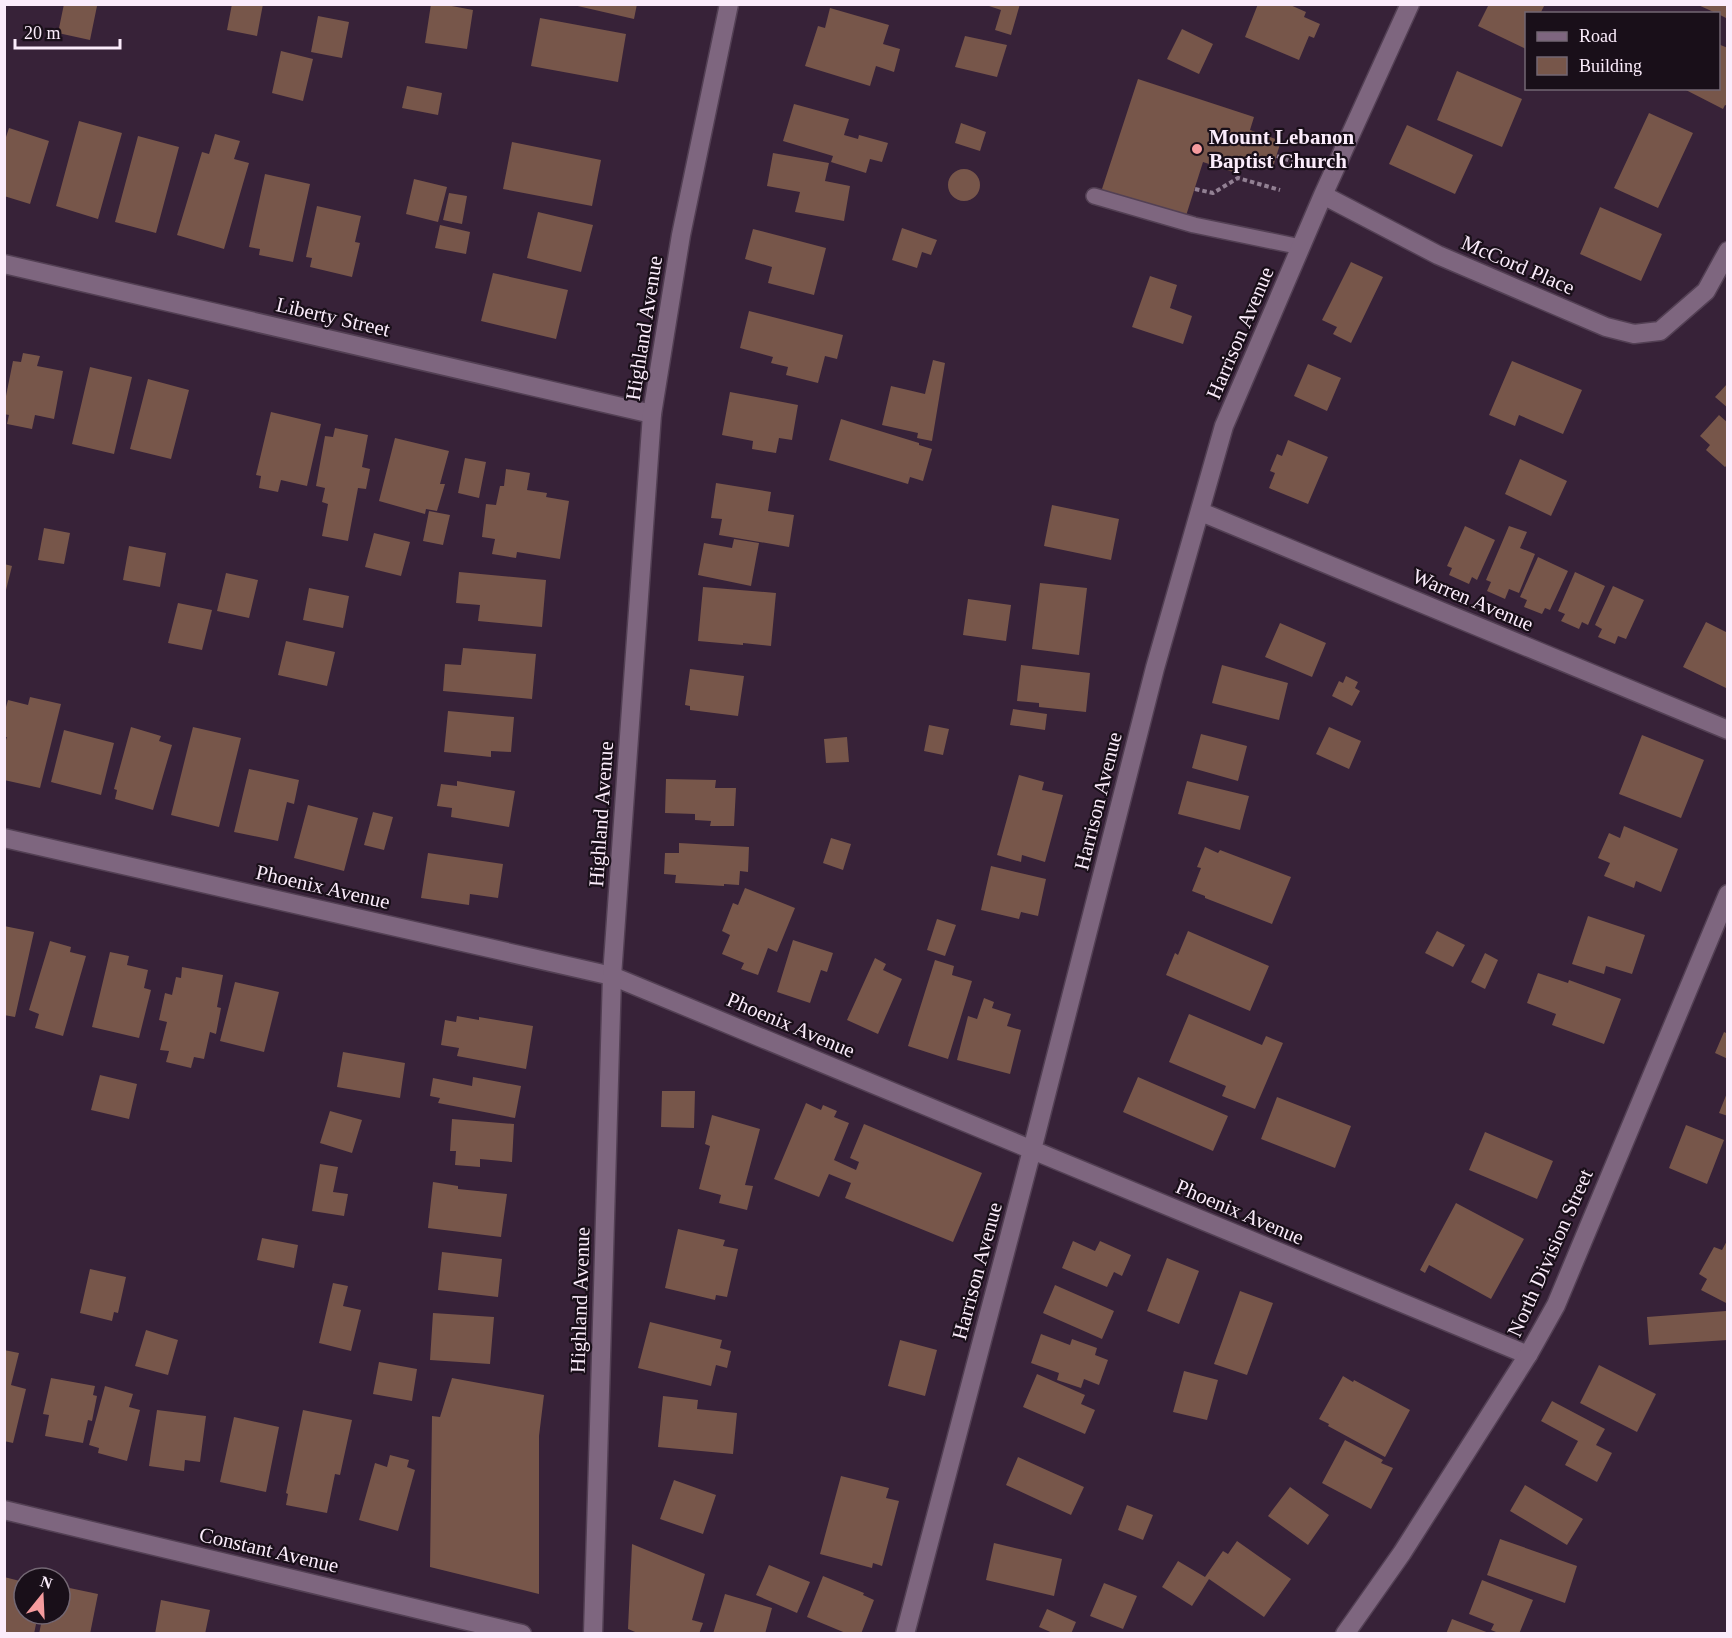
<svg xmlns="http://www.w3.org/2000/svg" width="1732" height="1638" font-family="'Times New Roman',serif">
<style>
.building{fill:#77564a}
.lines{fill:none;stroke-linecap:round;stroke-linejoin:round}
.lane-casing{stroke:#534054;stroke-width:18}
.street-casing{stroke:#534054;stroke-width:21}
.secondary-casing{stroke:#534054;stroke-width:21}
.path{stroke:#928093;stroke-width:4;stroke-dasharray:4.5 3;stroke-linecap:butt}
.lane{stroke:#7e667f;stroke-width:15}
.street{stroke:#7e667f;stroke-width:18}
.secondary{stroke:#7e667f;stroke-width:18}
.poi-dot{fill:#f59b9e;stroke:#190f19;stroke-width:2}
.labels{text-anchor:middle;stroke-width:4.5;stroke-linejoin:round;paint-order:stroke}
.poi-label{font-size:21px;font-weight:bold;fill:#fbecfb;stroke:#190f19;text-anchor:start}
.street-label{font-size:21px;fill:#fbecfb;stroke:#190f19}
</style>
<rect width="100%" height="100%" fill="#372238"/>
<path class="building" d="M64,4H89L97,6L90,40L58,33Z
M232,4H263L257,36L227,30Z
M431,4H441L473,10L467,49L425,43Z
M569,4H637L634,19Z
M983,4H1020L1011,35L995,30L1001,10Z
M1258,4H1288L1306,12L1304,17L1320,24L1314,38L1309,36L1299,60L1245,37Z
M1489,4H1545L1540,14H1526V49L1478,26Z
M1696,4H1728V19L1718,14Z
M830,8L889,25L883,44L900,49L894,72L876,66L870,86L805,66L818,26L825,28Z
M318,16L349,22L342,58L311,52Z
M540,18L626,34L618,82L531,66Z
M1182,29L1213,44L1199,74L1167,59Z
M965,36L1007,45L997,77L955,67Z
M1718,44L1728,48V106L1725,105L1723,109L1682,88H1718Z
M281,51L313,59L303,101L272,93Z
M1457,71L1522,99L1502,147L1437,120Z
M1138,79L1254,117L1250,130L1281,141L1272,170L1244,160L1239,174L1203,162L1185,219L1101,192Z
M407,86L442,93L438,115L402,108Z
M794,104L849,119L844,135L858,139L859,135L888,143L882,162L870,159L866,173L831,162L833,156L783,141Z
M1649,113L1693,133L1658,208L1614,188Z
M79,121L122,133L98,219L56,206Z
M961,123L986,132L980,151L955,143Z
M1407,125L1473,155L1455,194L1389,164Z
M9,128L49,141L30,204L4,196V143Z
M215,134L240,141L234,159L249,163L224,249L177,235L202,152L209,154Z
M138,136L179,147L156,233L115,222Z
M512,142L601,160L592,206L503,189Z
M773,153L829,163L825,181L850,186L844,221L795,212L800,192L767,186Z
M948 185a16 16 0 1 1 32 0a16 16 0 1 1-32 0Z
M265,174L310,184L293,262L259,255L260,249L249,247Z
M414,179L447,187L438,222L406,214Z
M449,193L467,196L462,224L443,220Z
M317,206L361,216L355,242L360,243L352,277L310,267L312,258L306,257Z
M1600,207L1662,234L1641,281L1580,254Z
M538,212L593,225L581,272L527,258Z
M440,225L470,232L466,254L435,248Z
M902,228L937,240L931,255L922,252L917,268L892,260Z
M753,229L826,248L814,295L768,283L772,267L745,259Z
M1351,262L1383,277L1351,343L1333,334L1337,327L1322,320Z
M493,273L568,290L556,339L481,321Z
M1150,276L1177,285L1170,308L1192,316L1183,344L1132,327Z
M749,311L843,335L837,359L825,356L818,383L786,375L788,367L771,363L773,357L740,348Z
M23,353L40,356L37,366L63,371L54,419L35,415L32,429L7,424L9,415L4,414V406L13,361L21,362Z
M933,360L945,363L932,441L917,438L918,433L882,425L891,386L925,394Z
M1512,361L1582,390L1563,434L1519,415L1515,426L1489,415Z
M1308,364L1341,378L1327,411L1294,396Z
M90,367L132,377L114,454L72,444Z
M148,379L189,390L171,459L130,449Z
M1728,383V408L1715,397Z
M730,392L798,405L792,440L779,438L776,453L752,449L753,441L722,435Z
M271,412L321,424L307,486L281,480L278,492L259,488L261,476L256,475Z
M1719,415L1728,423V464L1725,467L1706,450L1710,445L1700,436Z
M841,419L919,443V445L932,449L923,481L910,477L908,484L829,460Z
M335,428L368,435L362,467L370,469L366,489L358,488L348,541L322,536L328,504L322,502L325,488L316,486L325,436L333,437Z
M395,438L449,451L440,484H445L437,511L426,509L425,514L379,501Z
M1288,440L1328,457L1308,504L1269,488L1275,473L1270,471L1277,454L1282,456Z
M465,458L486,462L479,498L458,493Z
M1520,459L1567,481L1551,516L1505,494Z
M506,469L530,473L527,490L547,493L546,497L569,501L560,559L517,552L516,558L492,554L495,539L482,537L486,504L496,505L500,486H504Z
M716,483L771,492L768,511L794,515L789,547L719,535L722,519L711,518Z
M1052,505L1119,519L1111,560L1044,546Z
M429,511L450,515L443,545L423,541Z
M1465,526L1495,540L1477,580L1472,577L1469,584L1449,575L1452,568L1447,566Z
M1509,526L1527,532L1520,548L1535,554L1519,593L1509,589L1505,599L1487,591L1491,582L1486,580Z
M44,528L70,533L64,564L38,560Z
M374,533L410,542L401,576L365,567Z
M734,539L759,543L751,586L698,575L704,543L732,548Z
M129,546L166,553L160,587L123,580Z
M1538,557L1568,571L1550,610L1545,608L1542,614L1524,607L1527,600L1520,597Z
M4,564L12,566L5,594H4Z
M459,572L546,580L542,627L478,621L480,605L456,603Z
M1575,572L1605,586L1588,625L1582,622L1579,629L1561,621L1565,614L1558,611Z
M226,573L258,580L249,618L217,611Z
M1040,583L1087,588L1079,655L1032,649Z
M1613,586L1644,600L1626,639L1618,636L1615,644L1598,637L1602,629L1595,625Z
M703,587L776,593L771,646L743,643V645L698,641Z
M309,588L349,596L343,628L303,620Z
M968,599L1011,605L1006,641L963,635Z
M178,603L212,610L202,650L168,643Z
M1706,622L1728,633V689L1683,667Z
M1280,623L1326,643L1312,677L1265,657Z
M286,641L335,652L327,686L278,675Z
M463,648L536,654L532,699L443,691L445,664L461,665Z
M1021,665L1090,673L1086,712L1039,707V703L1017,701Z
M1222,665L1288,683L1279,720L1212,703Z
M690,669L744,676L738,716L690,710V706L685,705Z
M1346,676L1358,682L1355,688L1360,691L1352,706L1332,696L1339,681L1343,683Z
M30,697L61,704L40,788L4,780V746L7,737H4V714L8,700L28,705Z
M1013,709L1047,714L1045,730L1010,725Z
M448,711L514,717L511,752L491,751V757L444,752Z
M929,725L949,729L943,755L924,751Z
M131,727L161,736L159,741L172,745L153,810L115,799L117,790L114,789Z
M193,727L241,738L219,827L171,815Z
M1329,727L1361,741L1349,769L1316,754Z
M64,730L114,743L101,795L51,782Z
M1201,734L1247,746L1238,781L1192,768Z
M1642,735L1704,760L1681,818L1619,794Z
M847,737L849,762L826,763L824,739Z
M249,769L299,780L294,804L287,802L278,841L234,832Z
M1019,775L1044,782L1042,790L1063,795L1045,862L1022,855L1021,862L997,855Z
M666,779L716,780L715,788H736L734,826H710L711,821L695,820V814L665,813Z
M457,781L515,791L509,827L451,817L452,808L437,806L441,784L457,786Z
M1187,781L1249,796L1240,830L1178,814Z
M308,805L358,818L344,871L294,858Z
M373,812L393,817L384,850L364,845Z
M1624,826L1678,849L1661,892L1636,881L1634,888L1604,876L1610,863L1598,858L1609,833L1620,838Z
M831,838L851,844L843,870L823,863Z
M679,843L749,847L748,872L740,871L739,885L724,884V886L675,883L676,875L664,874L665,853H679Z
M1205,847L1218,853L1220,850L1291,877L1272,924L1205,898V896L1192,891L1201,868L1197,867Z
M428,853L503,864L498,898L470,894L469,905L421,898Z
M991,866L1046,879L1038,916L1021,912L1019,919L981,910Z
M745,888L795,908L777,952L768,948L758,975L741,969L744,963L722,954L730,935L722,931L733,903L738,905Z
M1588,916L1645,935L1632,974L1606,966L1604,974L1572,964Z
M937,919L956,925L945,956L927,950Z
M4,926L34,932L15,1017L4,1015Z
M1188,931L1269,966L1250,1011L1166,975L1175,953L1178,955Z
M1437,931L1465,945L1453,967L1425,953Z
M793,940L833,953L827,972L821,970L810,1003L777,992Z
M50,941L71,947L70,952L86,956L63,1036L35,1028L39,1014L29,1010Z
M110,952L129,956L127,965L148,970L144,988L151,990L139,1038L92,1027Z
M1485,953L1498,960L1485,989L1471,982Z
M875,958L886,964L883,970L902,979L878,1034L847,1020Z
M935,960L954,966L952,975L972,981L948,1059L908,1046Z
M182,967L223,975L217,1007L221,1008L216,1034L210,1032L204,1059L194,1057L191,1068L166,1062L169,1051L160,1050L167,1022L159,1020L165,993L172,995L176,977L181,978Z
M1538,973L1568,983L1569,980L1621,999L1604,1044L1552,1025L1556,1014L1527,1003Z
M235,982L279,992L264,1052L220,1041Z
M984,998L994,1002L992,1008L1011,1014L1007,1026L1021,1030L1010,1074L957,1060L968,1016L977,1019Z
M1189,1014L1262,1045L1266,1036L1283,1043L1255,1109L1222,1096L1226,1086L1169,1062Z
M457,1016L479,1020V1017L533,1026L526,1069L457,1056L459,1048L441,1045L445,1020L456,1022Z
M1724,1032L1728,1034V1059L1715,1053Z
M343,1052L405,1063L400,1098L337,1087Z
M100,1075L137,1084L129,1119L91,1110Z
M473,1077L521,1086L515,1118L438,1103L440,1098L430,1096L433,1078L472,1086Z
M1138,1077L1228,1116L1213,1151L1123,1112Z
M662,1091H695L694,1128L661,1127Z
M1727,1093H1728V1116L1719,1113Z
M1277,1097L1351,1126L1335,1168L1261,1139Z
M806,1103L821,1110L823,1105L837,1111L834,1117L849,1123L834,1160L856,1170L859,1162L850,1158L864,1124L982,1173L953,1242L845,1198L851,1183L829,1174L819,1197L774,1179Z
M330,1111L362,1120L352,1153L320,1143Z
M712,1115L760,1129L745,1185L753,1186L747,1210L719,1203L721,1195L699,1189L710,1146L705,1144Z
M452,1119L514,1124L512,1162L480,1159V1167L455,1165L456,1151H450Z
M1686,1125L1724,1140L1707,1184L1669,1168Z
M1485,1132L1553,1161L1537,1199L1469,1170Z
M320,1164L338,1167L333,1192L348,1194L344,1216L312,1211Z
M433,1182L458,1186V1189L507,1194L501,1237L428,1228Z
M1456,1203L1524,1239L1491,1299L1429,1265L1425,1273L1420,1270Z
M678,1229L725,1240L723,1246L738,1249L727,1297L716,1295L715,1300L665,1288Z
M262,1238L298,1245L294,1268L257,1260Z
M1728,1239V1304L1701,1290L1707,1279L1699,1274L1714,1247L1722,1250Z
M1073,1241L1095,1251L1100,1241L1131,1255L1122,1276L1114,1272L1107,1287L1062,1268Z
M442,1252L502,1259L498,1297L438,1290Z
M1167,1258L1199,1271L1179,1324L1147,1311Z
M90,1269L126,1277L118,1313L114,1312L112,1321L80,1313Z
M333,1283L348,1286L343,1306L361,1310L351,1351L319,1343Z
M1055,1285L1114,1311L1102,1339L1043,1313Z
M1240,1291L1273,1303L1247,1375L1214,1364Z
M1726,1311L1728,1340L1649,1345L1647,1317Z
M433,1313L494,1317L490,1364L430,1360Z
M650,1322L722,1340L720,1348L731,1351L727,1368L716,1365L711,1386L638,1368Z
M146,1330L178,1340L168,1375L135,1366Z
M1041,1334L1070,1345L1072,1339L1097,1348L1095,1355L1108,1360L1099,1385L1084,1379L1081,1388L1057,1380L1059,1373L1031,1363Z
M900,1340L937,1350L925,1396L888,1386Z
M4,1350L19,1353L11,1385L26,1389L13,1443L4,1441Z
M379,1362L417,1369L412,1401L373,1394Z
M1599,1365L1656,1394L1637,1432L1580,1403Z
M1184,1371L1218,1380L1207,1420L1173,1412Z
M1037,1374L1085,1395L1081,1404L1095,1410L1085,1434L1023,1407Z
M1343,1376L1353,1382L1354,1380L1410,1410L1385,1457L1328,1426L1329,1424L1319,1419Z
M51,1378L95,1386L93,1395L97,1396L92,1421L88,1420L83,1443L45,1436L49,1415L43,1414Z
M452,1378L544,1395L539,1436V1594L430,1567L432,1416L440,1417Z
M105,1386L133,1394L129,1407L140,1410L127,1461L98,1453L99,1448L89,1445Z
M663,1396L698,1400L697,1409L737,1413L733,1454L658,1447Z
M1552,1401L1605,1429L1596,1445L1612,1453L1597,1482L1565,1465L1578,1441L1541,1421Z
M157,1410L206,1416L200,1462L185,1460L184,1471L149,1466Z
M303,1410L352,1420L340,1475L335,1474L327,1513L286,1505L288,1494L286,1493Z
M234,1417L279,1427L266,1492L220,1482Z
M1345,1440L1383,1460L1381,1463L1393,1468L1371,1509L1322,1483Z
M390,1455L409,1460L407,1467L415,1470L398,1531L359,1520L375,1463L387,1467Z
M1018,1457L1084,1487L1071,1515L1006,1485Z
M841,1476L889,1488L886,1498L899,1501L882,1566L873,1563L872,1568L820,1554Z
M674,1480L716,1495L703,1534L660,1519Z
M1525,1485L1583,1519L1567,1545L1510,1511Z
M1290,1487L1329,1515L1308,1545L1268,1516Z
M1127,1505L1153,1515L1143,1540L1118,1530Z
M1500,1539L1577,1566L1565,1603L1487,1575Z
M1237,1541L1291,1579L1264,1617L1209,1579L1192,1606L1162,1587L1178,1561L1205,1577L1223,1551L1228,1554Z
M994,1543L1062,1559L1054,1596L986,1580Z
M632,1544L705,1574L692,1620L703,1623L699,1634H640L628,1629Z
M769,1565L810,1582L797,1613L756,1595Z
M823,1576L864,1593L863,1595L874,1600L861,1634H848L807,1617Z
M4,1577L24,1582V1614H38L34,1634H4Z
M1482,1580L1533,1600L1519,1634H1501L1491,1630L1494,1624L1469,1614Z
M1104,1583L1137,1596L1123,1629L1090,1616Z
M60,1586L98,1594L90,1634H39L43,1614H60Z
M725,1594L772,1608L765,1634H713Z
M161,1600L210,1610L205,1634H155Z
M1047,1609L1076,1622L1071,1634H1055L1039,1627Z
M1452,1619L1489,1633L1488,1634H1446Z"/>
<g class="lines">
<g class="lane-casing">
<path id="lane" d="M1094,196L1194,225L1301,247"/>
</g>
<g class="street-casing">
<path id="street" d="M1323,195L1438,255L1606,327L1634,334L1660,331L1706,291L1728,251
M4,264L652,414
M1201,512L1728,730
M4,838L612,976L1528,1355
M4,1510L522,1634
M905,1634L1032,1150L1155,668L1224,426L1323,195L1410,4"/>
</g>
<g class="secondary-casing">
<path id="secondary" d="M593,1634L612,976L652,414L681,235L729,4
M1345,1634L1402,1553L1528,1355L1556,1305L1728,894"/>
</g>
<path class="path" d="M1277,156L1293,162
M1195,189L1213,193L1238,178L1280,190"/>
<use href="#lane" class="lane"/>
<use href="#street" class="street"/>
<use href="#secondary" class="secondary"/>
</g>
<circle class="poi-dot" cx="1197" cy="149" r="6"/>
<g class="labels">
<g class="poi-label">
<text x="1209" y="144">Mount Lebanon<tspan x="1209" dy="24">Baptist Church</tspan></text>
</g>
<g class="street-label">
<text transform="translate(1518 265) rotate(23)" y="7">McCord Place</text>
<text transform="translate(333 317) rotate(13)" y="7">Liberty Street</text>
<text transform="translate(644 328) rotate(-81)" y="7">Highland Avenue</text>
<text transform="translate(1240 333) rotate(-67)" y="7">Harrison Avenue</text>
<text transform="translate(1473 600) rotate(23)" y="7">Warren Avenue</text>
<text transform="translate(1098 801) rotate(-76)" y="7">Harrison Avenue</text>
<text transform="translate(601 814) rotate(-86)" y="7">Highland Avenue</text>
<text transform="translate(323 887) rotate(13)" y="7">Phoenix Avenue</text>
<text transform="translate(791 1025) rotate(23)" y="7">Phoenix Avenue</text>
<text transform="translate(1240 1212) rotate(23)" y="7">Phoenix Avenue</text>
<text transform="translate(1550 1253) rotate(-66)" y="7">North Division Street</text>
<text transform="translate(977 1271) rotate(-75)" y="7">Harrison Avenue</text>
<text transform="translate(580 1300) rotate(-88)" y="7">Highland Avenue</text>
<text transform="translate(269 1550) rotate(13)" y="7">Constant Avenue</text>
</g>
</g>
<rect width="1732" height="1638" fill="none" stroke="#fbecfb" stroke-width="12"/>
<rect x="1525" y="12" width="195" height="78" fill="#190f19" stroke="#736773" stroke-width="1.5"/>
<rect x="1537" y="32" width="30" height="9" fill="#7e667f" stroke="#736773" stroke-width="1.5"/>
<text x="1579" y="42" font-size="18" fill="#fbecfb">Road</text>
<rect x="1537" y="57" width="30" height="18" fill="#77564a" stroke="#736773" stroke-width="1.5"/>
<text x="1579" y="72" font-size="18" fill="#fbecfb">Building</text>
<g transform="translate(42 1596) rotate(18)"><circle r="28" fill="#190f19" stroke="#736773" stroke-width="1.5"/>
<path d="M0-4.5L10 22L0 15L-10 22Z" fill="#f59b9e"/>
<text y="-9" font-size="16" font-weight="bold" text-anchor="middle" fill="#fbecfb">N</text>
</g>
<path d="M15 39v9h105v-9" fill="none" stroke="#fbecfb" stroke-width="3"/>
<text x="24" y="39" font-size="18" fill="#fbecfb" stroke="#190f19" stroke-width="4.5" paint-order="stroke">20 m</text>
</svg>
